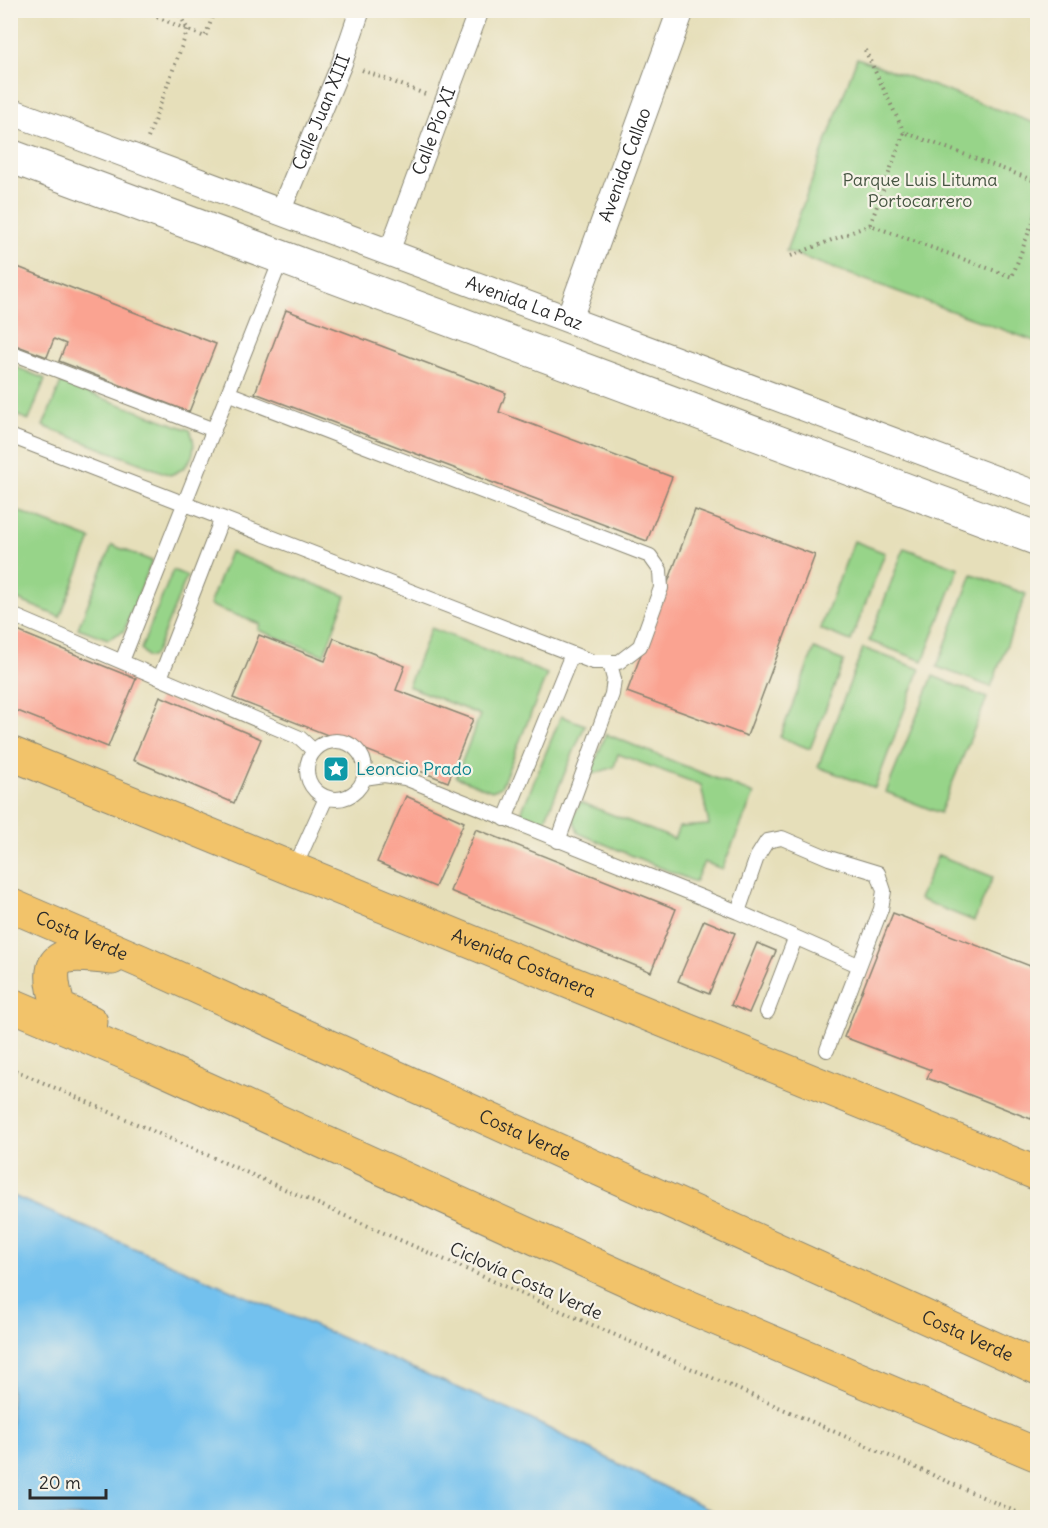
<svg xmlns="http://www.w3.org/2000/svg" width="1048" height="1528" font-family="Delius,sans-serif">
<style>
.green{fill:#97d489;stroke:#61805a;stroke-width:1.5}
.water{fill:#73c1ee;stroke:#4f768c;stroke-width:1.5}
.building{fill:#faa391}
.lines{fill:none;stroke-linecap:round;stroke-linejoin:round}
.service-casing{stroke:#888572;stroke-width:16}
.pedestrian-casing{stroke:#888572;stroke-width:22}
.minor-casing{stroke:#888572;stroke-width:28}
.tertiary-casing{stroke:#888572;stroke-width:35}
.primary-casing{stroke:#888572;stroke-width:35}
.trunk-casing{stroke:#888572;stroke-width:35}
.path{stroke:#888572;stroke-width:4;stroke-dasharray:1.5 4.5;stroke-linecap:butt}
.service{stroke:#fff;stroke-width:14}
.pedestrian{stroke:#fff;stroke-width:20}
.minor{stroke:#fff;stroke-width:26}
.tertiary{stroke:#fff;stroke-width:33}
.primary{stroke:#f2c36a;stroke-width:33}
.trunk{stroke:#f2c36a;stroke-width:33}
.labels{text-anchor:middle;stroke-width:4.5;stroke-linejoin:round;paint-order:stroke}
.street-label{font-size:18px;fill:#2b2b2b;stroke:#f7f3e8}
.park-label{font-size:18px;fill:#465542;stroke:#f7f3e8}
.culture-label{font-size:18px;fill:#0d838f;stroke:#f7f3e8;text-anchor:start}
</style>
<rect width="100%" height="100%" fill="#f7f3e8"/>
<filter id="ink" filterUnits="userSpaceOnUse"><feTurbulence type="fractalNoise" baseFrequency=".0167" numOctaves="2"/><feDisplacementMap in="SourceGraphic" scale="12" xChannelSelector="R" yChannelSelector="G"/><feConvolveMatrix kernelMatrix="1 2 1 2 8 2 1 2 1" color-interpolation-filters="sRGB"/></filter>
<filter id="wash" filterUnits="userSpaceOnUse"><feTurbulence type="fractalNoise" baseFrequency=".008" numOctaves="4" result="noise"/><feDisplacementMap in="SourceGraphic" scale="24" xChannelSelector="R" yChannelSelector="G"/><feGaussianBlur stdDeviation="1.35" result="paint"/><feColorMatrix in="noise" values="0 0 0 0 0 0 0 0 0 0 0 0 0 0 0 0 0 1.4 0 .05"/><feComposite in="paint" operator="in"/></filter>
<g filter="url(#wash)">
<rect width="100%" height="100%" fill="#e6dfba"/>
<path class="green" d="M857,58L1037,124V342L786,251Z
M11,365L45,379L29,420L11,413Z
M61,383L190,430C199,450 191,468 170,475L43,426Z
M10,508L91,539L60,617L11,597Z
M854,541L885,553L851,641L820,629Z
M112,545L152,561L124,631L108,639L78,628Z
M904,548L959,568L923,661L869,641Z
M230,552L346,596L324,655L258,630L260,624L209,605Z
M173,570L187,576L156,652L151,657H147L141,649Z
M972,574L1026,594L991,687L937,667Z
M431,628L547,674L501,787L492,791L456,777L480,715L408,686Z
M863,648L920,669L875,788L818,767Z
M814,649L844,661L810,749L780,737Z
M933,676L987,698L940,813L886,792Z
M561,716L585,725L544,822L521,813Z
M606,734L754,794L722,869L704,862L695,882L578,833L573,817L580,802L674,839L679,827L709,825L701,785L618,754L614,767L590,775Z
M938,855L993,877L974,921L919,899Z"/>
<path class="water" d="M11,1195L528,1418L724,1517H11Z"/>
<g id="blocks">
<path class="building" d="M10,264L216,344L189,412L59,361L66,344L54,339L47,357L10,343Z
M286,310L506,393L499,412L672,477L647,541L255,393Z
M695,510L815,555L747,736L627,692Z
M10,628L136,679L108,747L10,708Z
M259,635L325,661L334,638L405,666L396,690L473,719L448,782L233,698Z
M160,696L261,739L234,803L133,760Z
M406,796L464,822L435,887L377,862Z
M476,829L676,909L651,972L450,891Z
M893,913L1038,969V1104L1031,1119L927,1078L931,1070L844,1037Z
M704,920L735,933L709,994L678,981Z
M757,943L776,951L749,1013L731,1005Z"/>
</g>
</g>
<g filter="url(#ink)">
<use href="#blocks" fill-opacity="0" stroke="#888572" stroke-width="1.5"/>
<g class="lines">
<g class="service-casing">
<path id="service" d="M10,352L214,430
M10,436L593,662H619L640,646L661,588L660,570L650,556L228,393
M10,614L300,738L314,751
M122,661L282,257
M160,678L222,518
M307 770a29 29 0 1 1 58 0a29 29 0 1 1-58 0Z
M364,778L384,775L405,778L738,912L858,965
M505,819L572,654
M558,841L612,694L614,679L610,664
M294,869L326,798
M738,912L757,857L767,841L782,838L829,858L878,873L884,891L881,909L827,1050
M767,1012L795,939"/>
</g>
<g class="pedestrian-casing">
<g id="pedestrian">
<path id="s1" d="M280,212L342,63L360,10"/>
<path id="s2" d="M389,252L479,10"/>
</g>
</g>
<g class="minor-casing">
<g id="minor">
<path id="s3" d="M10,111L1038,495"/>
<path id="s4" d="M569,319L681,10"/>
</g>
</g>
<g class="tertiary-casing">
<path id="tertiary" d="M10,156L1038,539"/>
</g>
<g class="primary-casing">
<g id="primary">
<path id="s5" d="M10,753L1038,1174"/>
</g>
</g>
<g class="trunk-casing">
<g id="trunk">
<path id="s6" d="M10,905L140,961L1038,1368"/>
<path d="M10,1004L154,1065L663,1296L1038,1455"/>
<path d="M91,1022L59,1008C41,951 62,952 112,958"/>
</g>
</g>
<path class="path" d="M140,10L205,37L215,10
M177,10L187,28
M865,50L904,132
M362,70L425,94
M148,138L188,29
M1038,182L904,132L870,225L1012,277L1038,207
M791,256L870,225
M10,1068L1030,1518"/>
<use href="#service" class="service"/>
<use href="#pedestrian" class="pedestrian"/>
<use href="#minor" class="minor"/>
<use href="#tertiary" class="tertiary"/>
<use href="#primary" class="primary"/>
<use href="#trunk" class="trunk"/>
</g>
</g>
<defs>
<g id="sight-square" transform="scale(1.35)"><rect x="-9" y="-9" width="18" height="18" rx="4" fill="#0f9aa8" stroke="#f7f3e8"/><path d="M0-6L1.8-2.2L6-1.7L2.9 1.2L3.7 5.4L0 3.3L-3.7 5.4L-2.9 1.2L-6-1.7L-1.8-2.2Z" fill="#fff"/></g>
</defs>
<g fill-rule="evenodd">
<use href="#sight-square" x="336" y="769"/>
</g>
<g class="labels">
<g class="street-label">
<text dy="6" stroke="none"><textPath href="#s1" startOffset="108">Calle Juan XIII</textPath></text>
<text dy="6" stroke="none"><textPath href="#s2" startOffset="129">Calle Pío XI</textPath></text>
<text dy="6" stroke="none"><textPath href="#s4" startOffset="164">Avenida Callao</textPath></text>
<text dy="6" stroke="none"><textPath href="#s3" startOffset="549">Avenida La Paz</textPath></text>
<text dy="6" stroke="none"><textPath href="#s6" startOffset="78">Costa Verde</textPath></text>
<text dy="6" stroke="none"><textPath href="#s5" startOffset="555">Avenida Costanera</textPath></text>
<text dy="6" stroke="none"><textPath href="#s6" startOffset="564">Costa Verde</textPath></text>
<text transform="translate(526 1281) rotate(24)" y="6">Ciclovía Costa Verde</text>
<text dy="6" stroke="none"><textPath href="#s6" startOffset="1050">Costa Verde</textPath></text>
</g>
<g class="park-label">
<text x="920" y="186">Parque Luis Lituma<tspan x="920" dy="21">Portocarrero</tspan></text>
</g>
<g class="culture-label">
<text x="356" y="775">Leoncio Prado</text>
</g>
</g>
<rect width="1048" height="1528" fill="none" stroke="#f7f3e8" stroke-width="36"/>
<path d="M30 1489v9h76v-9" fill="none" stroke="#2b2b2b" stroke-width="3"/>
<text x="39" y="1489" font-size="18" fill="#2b2b2b" stroke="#f7f3e8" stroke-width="4.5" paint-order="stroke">20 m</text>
</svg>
